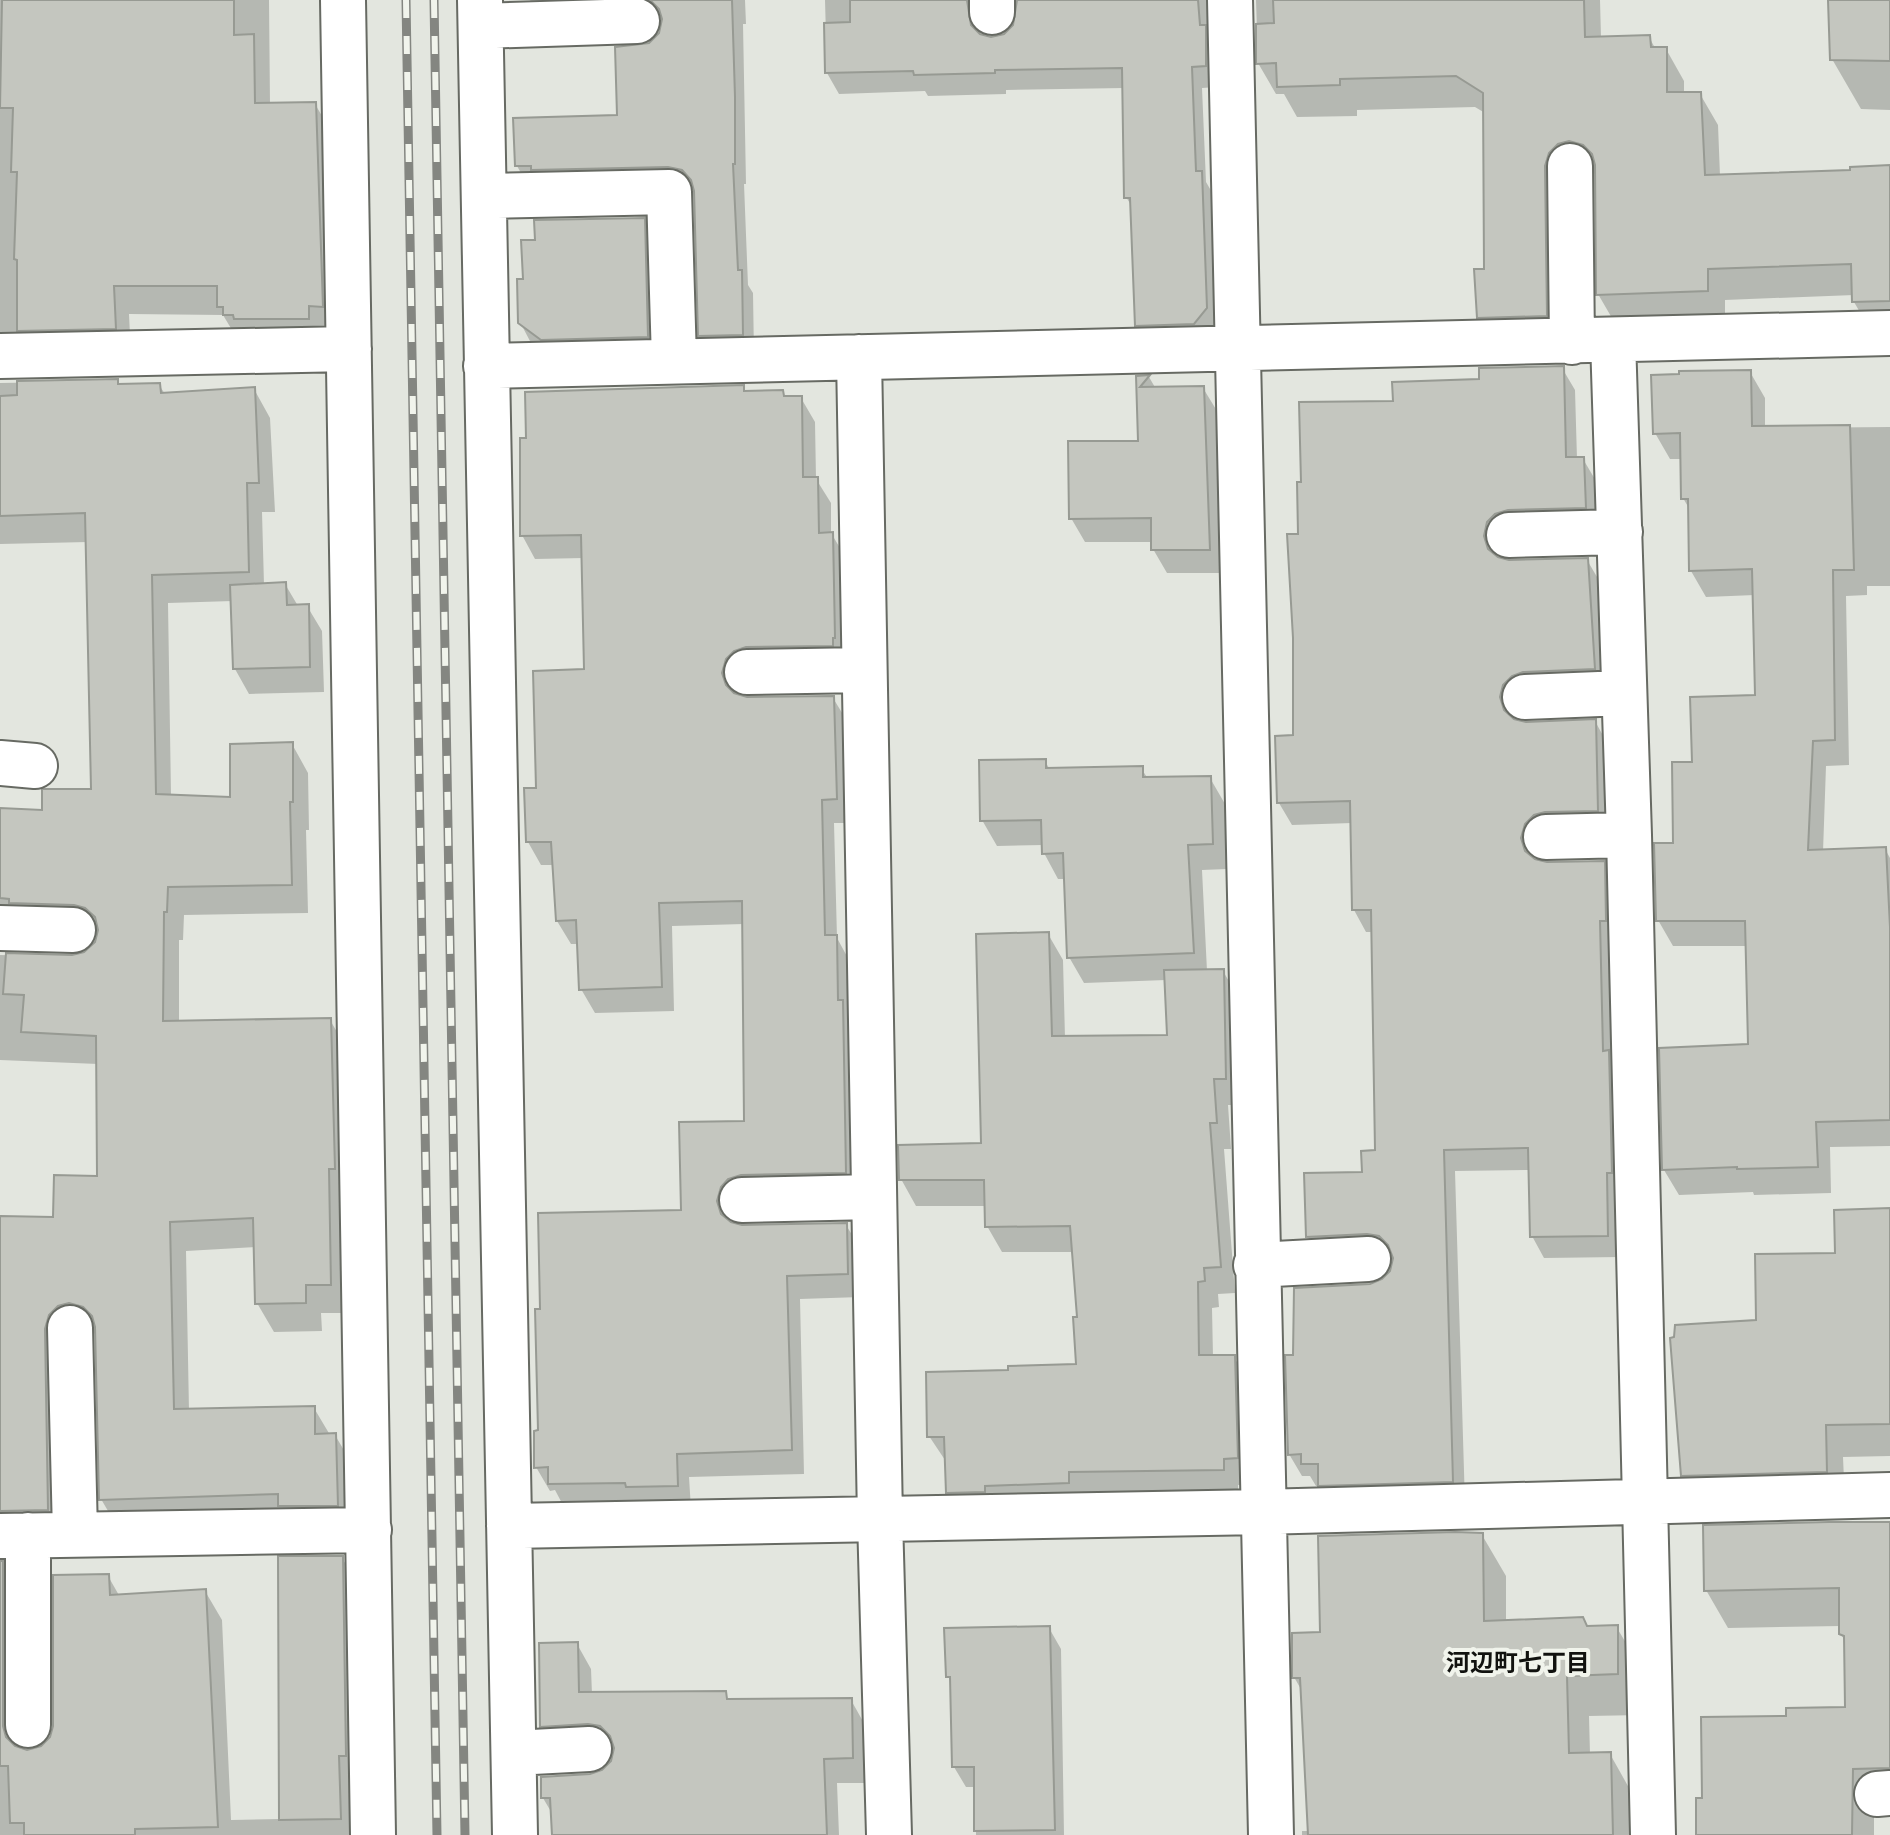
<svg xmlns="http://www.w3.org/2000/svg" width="1890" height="1835" font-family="Arial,'Noto Sans JP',sans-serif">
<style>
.shadow{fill:#0003}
.building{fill:#c4c6bf;stroke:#979a93;stroke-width:2}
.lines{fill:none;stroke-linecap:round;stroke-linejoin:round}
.minor-casing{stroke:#676a63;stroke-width:48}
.minor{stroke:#fff;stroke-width:44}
.rail-casing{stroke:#848681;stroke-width:9}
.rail{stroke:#f1f4ec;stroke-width:6;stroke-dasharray:18;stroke-linecap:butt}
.labels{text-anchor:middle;stroke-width:8;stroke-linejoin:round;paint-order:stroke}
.neighbourhood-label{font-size:24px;font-weight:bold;fill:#11120f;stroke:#f1f4ec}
</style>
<rect width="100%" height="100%" fill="#e3e6df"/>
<path class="shadow" d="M0,0H269L270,105L315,104L332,133L338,335H235L223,315L129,314L131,357L0,367Z
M530,0H745L746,24H743L746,184H744L748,285L753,293L754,355L712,356L700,335L696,191L682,187H529L517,166L619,117L661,33L662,19L533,5Z
M825,0H991L981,10L978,36L993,39L1005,36L1015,26L1017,0H1227L1217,87L1202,88L1206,182L1213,194L1218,330L1149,346L1137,325L1133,208L1126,197L1124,88L1006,90V94L928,96L925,91L839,94L827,73Z
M1256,0H1600L1601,38L1649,37L1655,48L1666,49L1684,81V94H1700L1718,125L1720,176L1852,172L1890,167V332L1872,333L1854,302V295L1725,300V322L1616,325L1598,294L1597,174L1588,172L1564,347L1497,348L1479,317L1486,271L1485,113L1475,107L1357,110V116L1297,117L1284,94H1276L1258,63Z
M1830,0H1890V110L1861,109L1832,59Z
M644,220L655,239L658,356L554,359L531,343L520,322L526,281L537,242Z
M1562,368L1575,390L1577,459H1583L1596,481L1598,530L1499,545L1496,559L1509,562L1587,560L1600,582L1607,691L1515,707L1512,721L1526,724L1595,721L1607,743L1610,832L1536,847L1533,861L1546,864L1603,863L1616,885L1620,1257L1544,1258L1532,1236L1530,1170L1455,1171L1465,1504L1333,1507L1320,1486H1316L1310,1476H1302L1289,1454L1295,1357L1370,1286L1383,1281L1392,1272L1393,1258L1380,1256L1321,1259L1308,1237L1365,1174L1377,1152L1373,932H1366L1354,910L1352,823L1292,825L1279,803L1295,737L1300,536L1395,403L1482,381Z
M1750,372L1765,398V428L1890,427V586H1867V595L1846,596L1849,765L1826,766L1823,852L1885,849L1890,858V1146L1830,1147L1831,1193L1754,1195L1753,1192L1679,1195L1664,1170L1750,1045L1748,946H1673L1658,920L1694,764L1757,697L1755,595L1706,597L1691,571L1690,510L1683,498V459H1670L1655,433Z
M1149,377L1156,389L1203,388L1217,411L1222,573H1167L1153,549V542H1085L1071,518L1141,443L1139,378Z
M117,381L120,386L159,385L165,394L254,389L270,418L275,512H262L264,585L285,584L298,606H307L322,631L324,692L249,694L235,669L233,601L168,603L171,796L232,799L292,744L308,773L309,830H306L308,913L184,915L183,940H179V1023L330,1020L347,1049V1313H321L322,1331L274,1332L257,1303L256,1247L186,1251L189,1411L314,1408L330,1435H335L352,1464L354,1534L118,1528L101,1499L97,1334L86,1331L64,1539L0,1547V1218L55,1219L99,1178L98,1064L0,1060V955L73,957L87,953L96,943L99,935L91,933L0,939V810L44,812L93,791L88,542L0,544V383Z
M743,387L746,393L782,392L785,398H801L815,422L816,479L831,503V533L846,558L848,661L738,683L735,696L746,699L833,698L847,721L849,823H834L837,938L849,960L858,1196L733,1211L730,1224L742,1227L846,1225L860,1248L861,1297L800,1299L804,1474L689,1477L691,1509L564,1507L555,1490L550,1491L536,1467L540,1432L542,1311L683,1212L746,1123L744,924L672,926L674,1011L595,1013L581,989L579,944H571L557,921L554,865H541L528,842L538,790L586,671L584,558L535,559L522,535Z
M1045,761L1050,770L1141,768L1148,779L1210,778L1225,804L1227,869L1202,870L1207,971H1223L1238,997L1240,1105H1228L1231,1149H1224L1235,1293L1218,1294L1219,1307L1212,1308L1213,1357H1234L1249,1383L1252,1484L1238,1485V1495L963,1519L947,1492V1463L929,1436L1078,1366L1079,1319L1074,1252H1002L987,1226V1206H916L901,1179L983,1145L1048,934L1063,960L1065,1038L1169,1037L1166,980L1084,983L1069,957L1066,879H1058L1044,853L1043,845L997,846L982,820Z
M1890,1210V1456L1843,1457L1845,1503L1701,1507L1683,1475L1758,1322Z
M1890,1524V1806H1874V1835H1698L1704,1800L1788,1718L1847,1709L1846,1643L1841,1634V1626L1728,1628L1706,1590Z
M1482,1535L1506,1576V1622L1587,1628H1617L1641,1668V1715L1589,1716L1590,1754H1610L1633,1795L1634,1835H1302V1831H1310L1302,1691L1294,1677L1322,1634Z
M342,1558L359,1586L356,1835H0V1562L18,1592V1750L27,1752L42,1748L52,1738L108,1576L120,1597L205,1591L222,1620L231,1820L281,1819Z
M1049,1628L1061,1649L1064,1835H976V1787H966L954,1767L953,1685L948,1676Z
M577,1644L591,1669L592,1694L725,1693L729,1701L851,1700L865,1725L866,1783H837L839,1835H554L553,1815L543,1798L603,1772L613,1762L615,1751L603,1749L557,1751L542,1726Z"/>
<path class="building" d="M2,0H234V35L254,34L255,103L316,102L323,307L309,306V319H234L233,315H223V307H217V286H114L116,329L17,331V260L14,259L17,172H11L13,108H0Z
M650,0H732L735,97V164H733L738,270H742L743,335L698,336L694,191L691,180L682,170L668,167L531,170V166H515L513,118L617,115L615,47L649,43L659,33L662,19L659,9Z
M850,0H967L971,25L980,34L991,37L1004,34L1013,25L1017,0H1198L1200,25H1206V66L1192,67L1196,171H1202L1207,308L1194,324L1135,326L1130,198H1124L1122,68L995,70V73L914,75L913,71L825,73L824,23L850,22Z
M1273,0H1584L1585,37L1650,35L1651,47H1667V92H1701L1705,175L1850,170V167L1890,165V301L1852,302L1851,264L1708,269V291L1596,295L1595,165L1592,154L1583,145L1569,141L1558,144L1549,153L1545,166L1547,316L1477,318L1474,269H1484L1483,93L1456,76L1340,79V85L1277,87L1276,63L1256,64V24L1274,23Z
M1828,0H1890V61L1830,60Z
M645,218L648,337L541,340L518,323L517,279H523L521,240H535L534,220Z
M1564,366L1566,457H1584L1586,508L1508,510L1495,514L1487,522L1484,536L1488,549L1498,557L1509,560L1588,558L1595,669L1523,672L1512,676L1503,685L1500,697L1504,710L1514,719L1526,722L1596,719L1598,811L1545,812L1534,815L1525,824L1521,838L1525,851L1535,859L1547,862L1605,861L1606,921H1600L1603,1051L1609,1050L1612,1173H1607L1608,1236L1530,1237L1528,1148L1444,1150L1453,1482L1318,1486V1464H1301V1454L1288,1455L1285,1355H1293L1294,1288L1370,1284L1382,1279L1390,1271L1393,1258L1388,1245L1379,1236L1367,1234L1306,1237L1304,1173L1362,1172L1361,1151L1375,1150L1371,910H1352L1350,801L1277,803L1275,736L1293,735V638L1287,534H1298L1297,482H1301L1299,402L1393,401L1392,382L1479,379V368Z
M1751,370L1752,426L1850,425L1854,570H1833L1835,740L1813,741L1808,850L1886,847L1890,927V1120L1816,1122L1818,1167L1737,1169V1167L1662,1170L1659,1048L1748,1044L1745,921H1656L1654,843H1673L1672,762H1692L1690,697L1755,695L1752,569L1689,571L1688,499H1681L1680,433L1653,434L1651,375L1679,374V371Z
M1150,375L1140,387L1204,386L1210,550H1151V518L1069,519L1068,441H1138L1136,376Z
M118,379V384L160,383L161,393L255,387L259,483H247L249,572L152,575L156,794L230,797V744L293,742V802H290L292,885L168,887L167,912H164L163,1021L331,1018L335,1169H329L331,1285H306V1303L255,1304L253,1218L170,1222L174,1409L315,1406V1434L336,1433L338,1506H278V1494L99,1500L95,1327L92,1316L83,1307L69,1303L58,1306L49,1315L45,1329L48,1510L0,1511V1216L53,1217L54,1175L97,1176L96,1036L21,1032L24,995L3,994L6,953L72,955L84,952L95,942L98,930L95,917L85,908L74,905L9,903V899L0,898V808L42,810V789H91L85,513L0,516V396L17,395V381Z
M744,385V391L783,390L784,396H802L803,477H818L819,533L833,532L835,638H833V646L746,647L734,651L726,659L722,673L726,685L734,693L747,697L834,696L837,799L822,800L825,935H837L838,1000H843L846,1173L741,1175L728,1179L721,1187L717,1201L721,1214L731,1222L742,1225L847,1223L848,1274L787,1276L792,1450L677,1454L678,1486L626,1487L625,1483L548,1484V1467L534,1468V1431L538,1430L535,1309H540L538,1213L681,1210L679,1122L744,1121L742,901L659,903L662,987L579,990L576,920L556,921L551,842H526L524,788H536L533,671L584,669L581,535L520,536V438H526L525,392Z
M286,582L287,605L309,604L310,667L233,669L230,585Z
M1046,759V768L1143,766V777L1211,776L1213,844L1188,845L1194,953L1067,958L1063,853L1042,854L1041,820L980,821L979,760Z
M1049,932L1052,1036L1167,1035L1164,970L1224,969L1226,1079H1214L1217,1123H1210L1221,1267L1204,1268L1205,1281L1198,1282L1199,1355H1235L1238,1458L1224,1459V1470L1069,1472V1483L985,1486V1492L946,1493L944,1437H927L926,1372L1008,1370V1366L1076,1364L1073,1317H1077L1070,1226L985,1227L984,1180H899L898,1145L981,1143L976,934Z
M1890,1208V1424L1826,1425L1827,1472L1681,1476L1670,1338L1674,1337L1675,1325L1756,1320L1755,1254L1835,1253L1834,1210Z
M1829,1522H1890V1768L1853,1769L1852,1835H1696V1798H1702L1701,1717L1786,1716V1708L1845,1707L1844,1636L1839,1634V1588L1704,1591L1703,1525Z
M1455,1532L1483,1533L1484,1621L1583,1617L1587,1626L1618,1625V1674L1567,1676L1569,1753L1611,1752L1613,1835H1308L1300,1678H1292V1633L1320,1632L1318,1536Z
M278,1556H343L346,1756H339L341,1819L279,1820Z
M0,1561H3V1726L6,1737L15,1746L27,1750L41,1746L50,1737L53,1726V1575L109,1574L110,1595L206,1589L218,1827L135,1829V1835H24V1823H10L8,1766H0Z
M1050,1626L1055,1830L974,1831V1767H952L950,1677H946L944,1628Z
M578,1642L579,1692L726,1691L727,1699L852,1698L853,1758L824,1759L827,1835H552L550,1798H541V1777L590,1774L602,1770L611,1761L614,1748L610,1736L600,1726L588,1724L540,1727L539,1643Z"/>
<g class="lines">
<g class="minor-casing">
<path id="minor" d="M343,0L373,1835
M480,0L515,1835
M992,0V12
M1230,0L1271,1835
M481,26L637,21
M1570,166L1572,342
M485,196L669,192L674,360
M1613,340L1629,835L1653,1835
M0,356L349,349
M859,357L880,1519L889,1835
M486,366L1890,333
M1509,535L1620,532
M747,672L864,670
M1525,697L1624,693
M0,763L35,766
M1546,837L1629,835
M0,928L73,930
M742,1200L874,1197
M1256,1265L1368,1259
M70,1328L75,1533
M509,1526L1263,1512L1890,1495
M28,1535V1725
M0,1536L369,1530
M514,1753L589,1749
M1877,1794L1890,1793"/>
</g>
<use href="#minor" class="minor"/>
<g class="rail-casing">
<path id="rail" d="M406,0L437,1835
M434,0L465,1835"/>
</g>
<use href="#rail" class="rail"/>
</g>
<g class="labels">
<g class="neighbourhood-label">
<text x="1518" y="1671">河辺町七丁目</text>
</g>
</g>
</svg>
